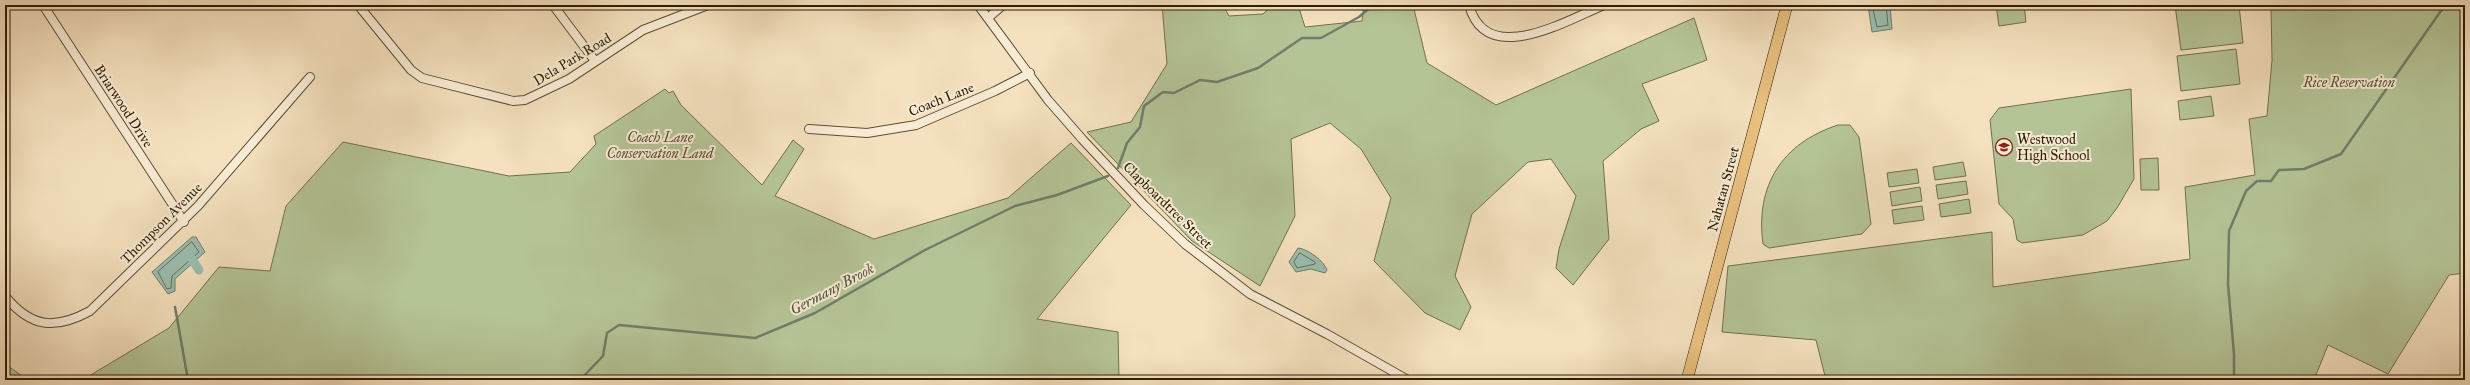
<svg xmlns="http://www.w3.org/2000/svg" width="2470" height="385" font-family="'IM FELL Great Primer',serif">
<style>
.green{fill:#b5c497;stroke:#71704e}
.water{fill:#9cbeb0;stroke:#707e6b}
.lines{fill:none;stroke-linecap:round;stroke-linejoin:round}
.shore{stroke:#646e5a;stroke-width:1}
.stream{stroke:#707e6b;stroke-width:2.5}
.canal{stroke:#9cbeb0;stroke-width:9}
.minor-casing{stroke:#5f4e33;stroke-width:10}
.major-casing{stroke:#2d1d04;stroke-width:12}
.minor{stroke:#f8ecd5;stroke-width:8}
.major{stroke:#eac080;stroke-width:11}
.labels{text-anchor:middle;stroke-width:4;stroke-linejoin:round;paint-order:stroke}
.street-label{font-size:14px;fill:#2d1d04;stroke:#f8ecd5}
.park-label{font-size:14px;font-style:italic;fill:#564f30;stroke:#f8ecd5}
.poi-label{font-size:14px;fill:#2d1d04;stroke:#f8ecd5;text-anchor:start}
.water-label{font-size:15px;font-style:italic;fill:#545540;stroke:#f8ecd5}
</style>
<rect width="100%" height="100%" fill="#f5e1bf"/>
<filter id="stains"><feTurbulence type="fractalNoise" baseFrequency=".005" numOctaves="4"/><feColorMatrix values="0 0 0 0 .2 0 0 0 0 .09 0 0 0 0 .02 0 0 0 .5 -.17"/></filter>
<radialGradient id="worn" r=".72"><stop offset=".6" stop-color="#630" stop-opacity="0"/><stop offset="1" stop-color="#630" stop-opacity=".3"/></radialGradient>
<path class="green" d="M1162,5H1223L1229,16L1263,14L1273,5H1298L1305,27L1362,21L1364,5H1413L1427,63L1496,105L1694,18L1707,60L1642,84L1659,121L1641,129L1603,161L1609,239L1573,285L1556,268L1559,249L1576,196L1551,159L1528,162L1472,214L1455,276L1471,307L1460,330L1425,313L1374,261L1391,198L1361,149L1330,123L1291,139L1295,216L1260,286L1192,241L1087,132L1131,122L1167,64Z
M1996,5H2024L2026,22L1999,26Z
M2175,5H2239L2243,43L2181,50Z
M2271,5H2465V273L2449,275L2388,374L2328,345L2316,375L2279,380H1826L1816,340L1722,332L1728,266L1992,232L1993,287L2190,259L2185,187L2255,175L2249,119L2267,116L2272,60Z
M2236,49L2240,84L2181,91L2177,56Z
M665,89L669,93L673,91L681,105L762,185L793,140L804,149L775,196L874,239L1008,198L1071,143L1131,205L1037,319L1118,332L1119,380H5V364L28,380L89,376L169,328L219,267L270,271L286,206L343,142L509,176L570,172L596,144L594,136Z
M2131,89L2134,179L2117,208L2107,221L2083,235L2022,243L2017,240L2013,219L1999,204L1990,120L1999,108Z
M2211,96L2214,116L2180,120L2178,101Z
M1838,125H1850L1859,137L1871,224L1862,234L1769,248L1763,244C1755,186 1782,143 1838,125Z
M2158,158L2159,190H2141L2140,159Z
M1963,162L1966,176L1935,180L1933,167Z
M1917,169L1919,183L1889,187L1887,173Z
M1966,181L1968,194L1938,199L1936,185Z
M1920,187L1922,201L1892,206L1890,192Z
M1969,199L1971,213L1941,217L1939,204Z
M1922,206L1924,220L1894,224L1892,210Z"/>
<path class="water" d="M1868,5H1890L1892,29L1872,32Z
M192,237H196L205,252L175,279V291L168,294L152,272Z
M1298,248C1308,249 1324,261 1327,270L1325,273L1311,269L1296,272L1289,262Z"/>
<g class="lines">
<path class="shore" d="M1872,5L1877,27L1888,25L1886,5
M192,242L199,252L172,276L171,288L167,289L158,272Z
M1300,253L1315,262V264L1297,268L1294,262Z"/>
<path class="stream" d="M1118,168L1127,143L1140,127L1144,106L1163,92L1174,93L1200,80L1217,82L1258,68L1302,38H1321L1359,17L1373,5
M175,307L188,380
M580,380L603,356L607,333L619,325L755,338L815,313L925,250L1015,206L1057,195L1108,176
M2234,380V354L2228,284L2229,231L2246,191L2257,181H2271L2279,170L2304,169L2341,154L2445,5"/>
<path class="canal" d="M192,259L199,270"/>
<g class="minor-casing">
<path id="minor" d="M43,5L184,222
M358,5L411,70L422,78L513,101L525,100L569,79L643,30L708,5
M553,5L595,61
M978,5L1048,100L1083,140L1144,205L1185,244L1250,294L1327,334L1408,380
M1469,5C1486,69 1567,20 1604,5
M988,18L1003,5
M809,129L867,133L916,125L995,91L1030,73
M5,296C31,328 55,330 90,311L198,206L310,77"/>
</g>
<g class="major-casing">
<path id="major" d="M1687,380L1787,5"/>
</g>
<use href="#minor" class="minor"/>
<use href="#major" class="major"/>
</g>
<defs>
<g id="school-ring" transform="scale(0.9)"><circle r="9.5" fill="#f8ecd5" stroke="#8f2418" stroke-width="1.5"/><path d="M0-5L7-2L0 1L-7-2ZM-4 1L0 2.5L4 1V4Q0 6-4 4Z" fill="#8f2418"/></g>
</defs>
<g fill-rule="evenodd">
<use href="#school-ring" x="2004" y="147"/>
</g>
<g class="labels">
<g class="street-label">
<text transform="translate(572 59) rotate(-31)" y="5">Dela Park Road</text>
<text transform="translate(941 99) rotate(-22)" y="5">Coach Lane</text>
<text transform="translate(124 106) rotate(57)" y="5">Briarwood Drive</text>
<text transform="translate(1723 189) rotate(-75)" y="5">Nahatan Street</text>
<text transform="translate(1168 205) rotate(44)" y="5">Clapboardtree Street</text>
<text transform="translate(161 223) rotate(-45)" y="5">Thompson Avenue</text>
</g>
<g class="park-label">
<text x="2349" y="87">Rice Reservation</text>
<text x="660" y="142">Coach Lane<tspan x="660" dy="16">Conservation Land</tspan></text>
</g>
<g class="poi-label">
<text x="2017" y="144">Westwood<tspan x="2017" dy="16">High School</tspan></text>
</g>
<g class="water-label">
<text transform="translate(832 289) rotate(-28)" y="5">Germany Brook</text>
</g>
</g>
<rect width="2470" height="385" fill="none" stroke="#f5e1bf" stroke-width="20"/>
<rect x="6" y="6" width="2458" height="373" fill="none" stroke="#2d1d04" stroke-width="2"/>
<rect x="10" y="10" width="2450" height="365" fill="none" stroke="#2d1d04"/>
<rect width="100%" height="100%" filter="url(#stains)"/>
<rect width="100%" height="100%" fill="url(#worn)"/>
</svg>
